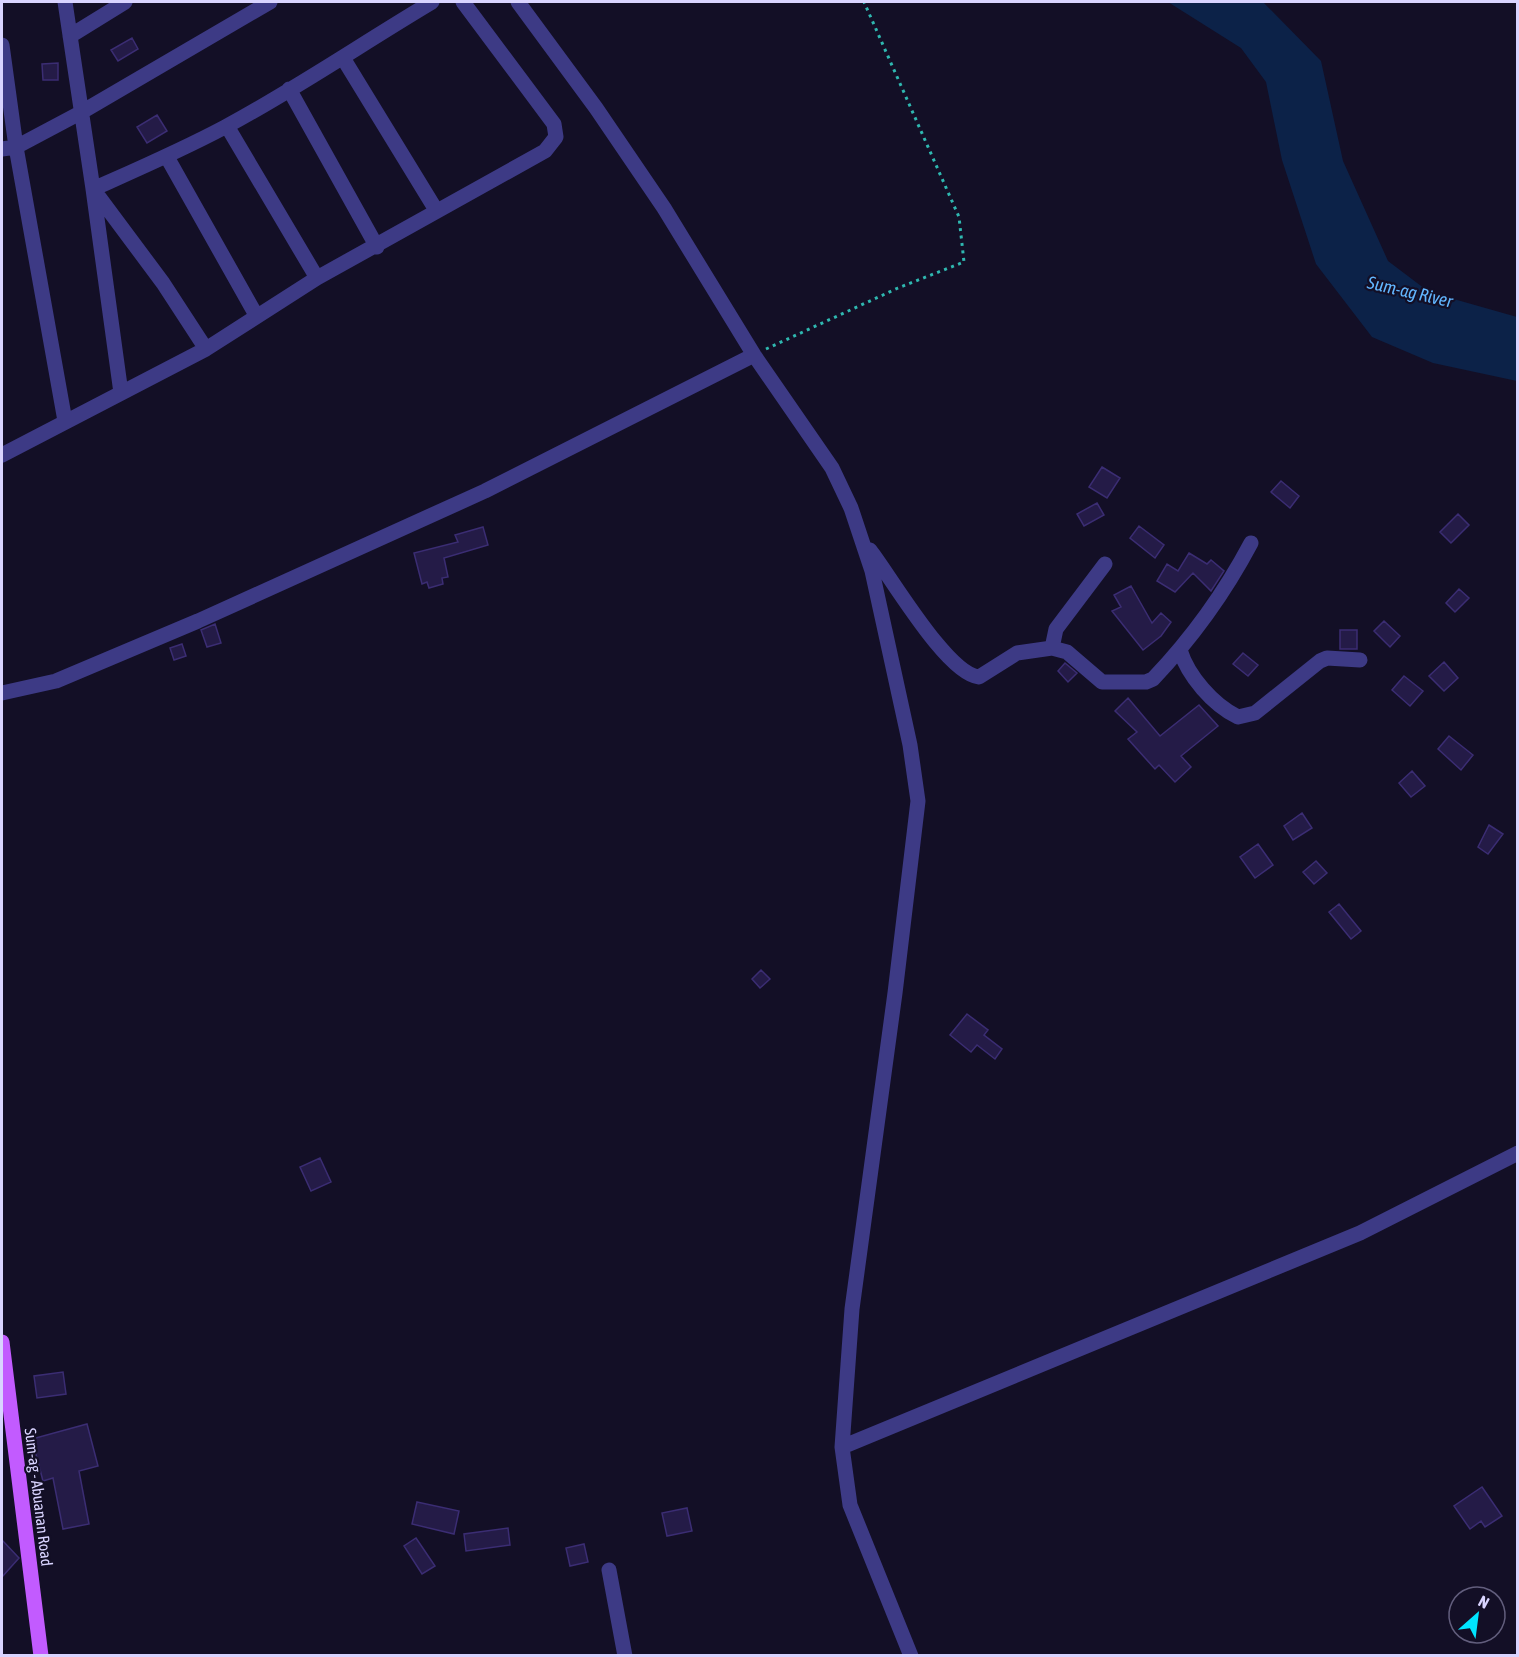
<svg xmlns="http://www.w3.org/2000/svg" width="1519" height="1657" font-family="'Asap Condensed',sans-serif">
<style>
.water{fill:#0c2248}
.building{fill:#241b47;stroke:#3b2d73;stroke-width:1.5}
.lines{fill:none;stroke-linecap:round;stroke-linejoin:round}
.path{stroke:#2fb8b0;stroke-width:3;stroke-dasharray:3 4.5;stroke-linecap:butt}
.minor{stroke:#3d3a85;stroke-width:15}
.major{stroke:#c25bff;stroke-width:15}
.labels{text-anchor:middle;stroke-width:4.5;stroke-linejoin:round;paint-order:stroke}
.street-label{font-size:16px;fill:#d9d4ff;stroke:#130f26}
.water-label{font-size:18px;font-style:italic;fill:#62b6ff;stroke:#130f26}
</style>
<rect width="100%" height="100%" fill="#130f26"/>
<path class="water" d="M1168,2H1263L1321,61L1343,161L1388,261L1429,292L1517,317V381L1433,363L1372,337L1316,264L1282,160L1266,82L1241,48Z"/>
<path class="building" d="M132,38L138,49L118,61L111,50Z
M58,63V80H43L42,64Z
M157,115L167,131L147,143L137,127Z
M1102,467L1120,478L1107,498L1089,487Z
M1281,481L1299,496L1290,508L1271,492Z
M1097,503L1104,515L1084,526L1077,514Z
M1458,514L1469,525L1451,543L1440,532Z
M1139,526L1164,545L1155,558L1130,538Z
M483,527L488,545L444,558L448,577L442,578L443,584L429,588L427,582L422,584L414,553L458,542L455,535Z
M1189,553L1207,564L1211,560L1224,571L1211,591L1193,573L1175,592L1157,581L1167,564L1178,571Z
M1131,586L1152,623L1161,613L1171,622L1161,636L1143,650L1112,611L1121,607L1114,595Z
M1459,589L1469,598L1455,612L1446,603Z
M1384,621L1400,636L1390,647L1374,631Z
M215,624L221,643L207,647L201,630Z
M1340,630H1357V649H1340Z
M182,644L186,656L174,660L170,648Z
M1243,653L1258,665L1248,676L1233,664Z
M1444,662L1458,678L1444,691L1429,676Z
M1065,663L1077,673L1068,682L1058,671Z
M1404,676L1423,691L1410,706L1392,690Z
M1128,698L1160,736L1199,705L1218,726L1181,756L1191,767L1175,782L1159,765L1155,769L1128,739L1137,732L1115,711Z
M1449,736L1473,755L1461,770L1438,749Z
M1412,771L1425,786L1411,797L1399,783Z
M1302,813L1312,828L1293,840L1284,826Z
M1489,825L1503,834L1488,854L1478,847Z
M1258,844L1273,865L1255,878L1240,857Z
M1316,861L1327,873L1314,884L1303,872Z
M1339,904L1361,931L1351,939L1329,912Z
M761,970L770,979L760,988L752,979Z
M967,1014L988,1030L984,1035L1002,1049L995,1059L977,1045L971,1052L950,1035Z
M320,1158L331,1182L311,1191L300,1167Z
M63,1372L66,1394L37,1398L34,1376Z
M87,1424L98,1466L79,1471L89,1524L63,1529L53,1478L43,1481L32,1439Z
M1482,1487L1502,1516L1485,1527L1481,1521L1470,1529L1454,1506Z
M417,1502L459,1511L454,1534L412,1524Z
M687,1508L692,1531L667,1536L662,1513Z
M508,1528L510,1545L466,1551L464,1534Z
M416,1538L435,1566L422,1574L404,1546Z
M2,1540L19,1558L2,1577Z
M584,1544L588,1562L570,1566L566,1548Z"/>
<g class="lines">
<path class="path" d="M766,349L898,288L964,262L959,217L864,2"/>
<path class="minor" d="M65,2L93,189L163,283L206,349
M518,2L596,108L664,208L754,355L832,468L851,508L872,571L910,745L918,801L895,993L852,1309L842,1447L850,1505L911,1656
M70,36L125,2
M2,45L16,147L65,421
M343,58L436,210
M289,89L377,247
M227,126L317,278
M2,149L16,147L80,113L270,2
M167,157L256,315
M121,393L93,189C138,169 182,150 225,127C296,89 363,43 432,2
M2,455L206,349L317,278L545,151L556,137L554,124L463,2
M870,550C891,577 947,674 979,677L1017,653L1052,648L1067,652L1102,682H1146L1153,679C1193,637 1224,594 1251,543
M1052,648L1056,629L1105,564
M1180,650C1188,676 1213,705 1238,717L1255,713L1320,661L1327,658L1360,660
M2,693L56,681L198,621L485,491L754,355
M842,1447L1360,1233L1518,1153
M609,1570L625,1656"/>
<path class="major" d="M2,1342L41,1656"/>
</g>
<g class="labels">
<g class="street-label">
<text transform="translate(39 1497) rotate(83)" y="6">Sum-ag - Abuanan Road</text>
</g>
<g class="water-label">
<text transform="translate(1410 292) rotate(13)" y="6">Sum-ag River</text>
</g>
</g>
<rect width="1519" height="1657" fill="none" stroke="#d9d4ff" stroke-width="6"/>
<g transform="translate(1477 1615) rotate(28)"><circle r="28" fill="#130f26" stroke="#625e7d" stroke-width="1.5"/>
<path d="M0-4.5L10 22L0 15L-10 22Z" fill="#00e5ff"/>
<text y="-9" font-size="16" font-weight="bold" text-anchor="middle" fill="#d9d4ff">N</text>
</g>
</svg>
